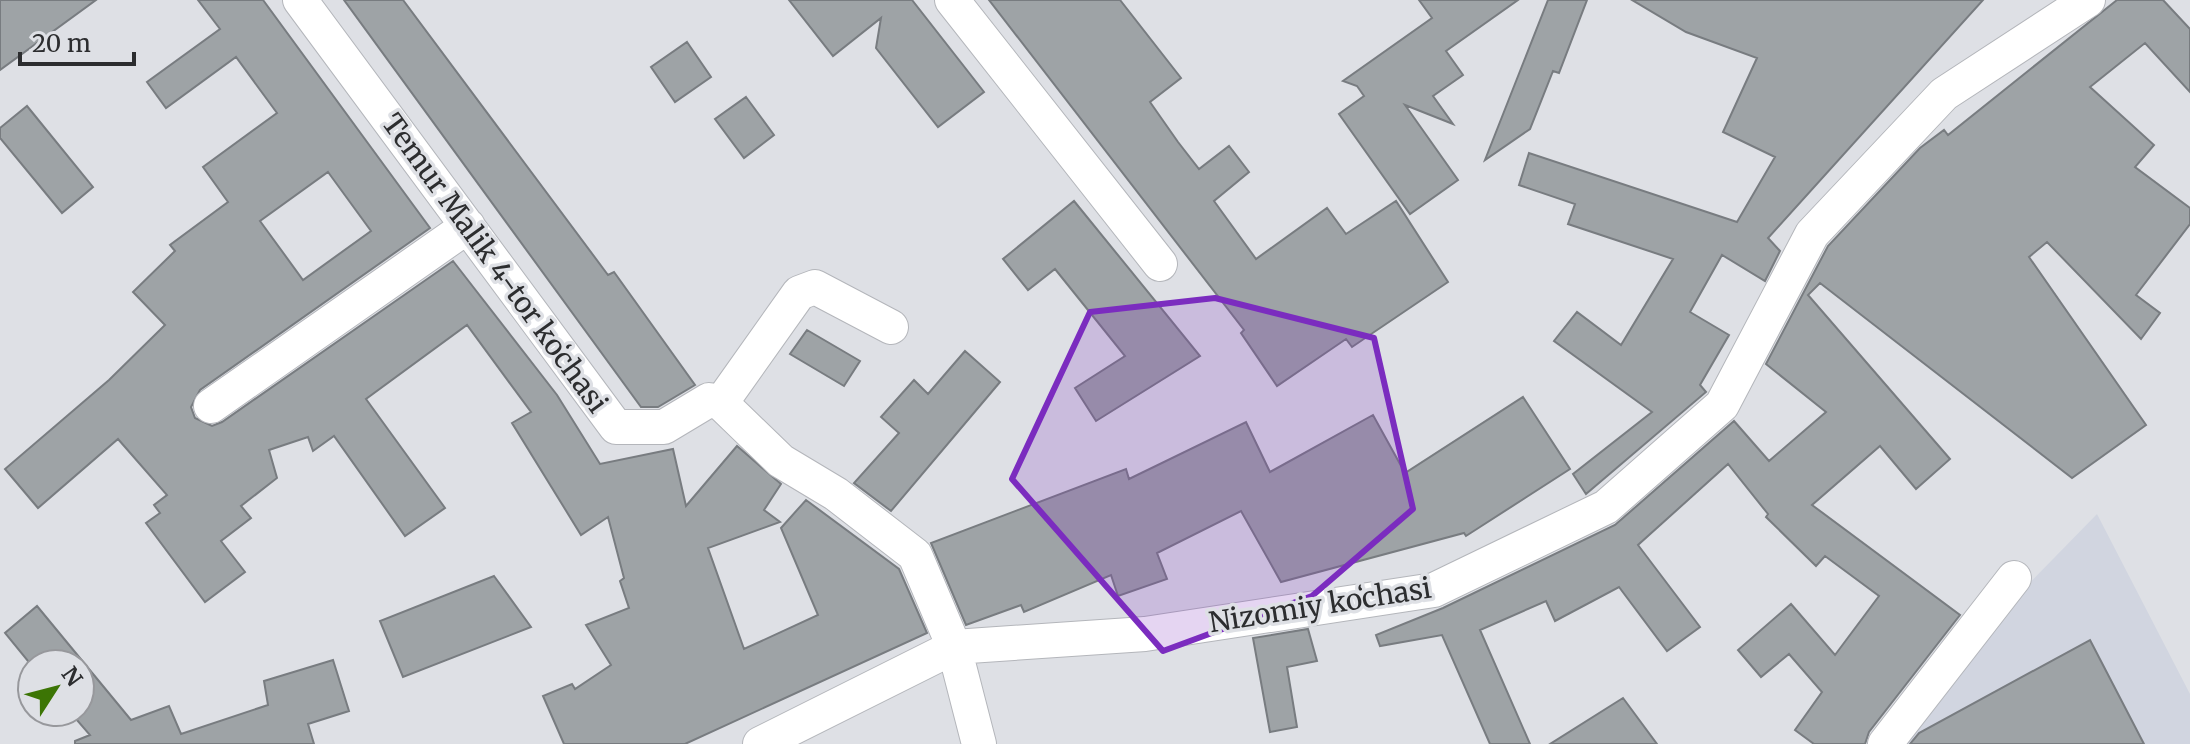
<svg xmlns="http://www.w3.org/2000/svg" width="2190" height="744" font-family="Merriweather,serif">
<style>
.built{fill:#d1d5e0}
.building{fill:#9ea3a6;stroke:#787c80;stroke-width:2;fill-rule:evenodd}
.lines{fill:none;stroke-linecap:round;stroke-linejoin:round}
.street-casing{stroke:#b4b6bb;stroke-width:36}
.street{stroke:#fff;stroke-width:34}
.marked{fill:#7b2cbf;fill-opacity:0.2;stroke:#7b2cbf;stroke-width:6;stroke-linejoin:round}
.labels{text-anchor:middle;stroke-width:7;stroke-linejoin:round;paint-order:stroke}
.street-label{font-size:28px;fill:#2c2d2f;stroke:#dee0e5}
</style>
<rect width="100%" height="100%" fill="#dee0e5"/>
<path class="built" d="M2097,514L2190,694V744H1903L1967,647Z"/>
<path class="building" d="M0,0H96L0,70Z
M198,0H263L430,228L200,390L191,407L195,418L212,426L222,422L453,261L557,395L600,464L673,449L686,506L737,446L781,484L764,510L780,522L708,548L744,649L818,615L781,528L806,500L899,569L927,633L685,744H564L543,696L572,684L575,689L611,665L586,625L629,608L620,581L624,578L608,517L581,535L512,423L531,412L467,325L366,399L445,508L405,536L334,436L313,451L308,437L269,450L277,478L241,506L251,518L221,541L245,572L205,602L146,523L160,513L154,505L167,495L118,439L38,508L5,469L109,380L165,325L133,292L175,251L170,245L228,202L203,167L277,113L236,57L166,108L147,82L220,29ZM328,172L371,231L303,280L260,221Z
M344,0H403L608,275L614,272L695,385L658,407H641Z
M789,0H912L984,92L938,127L876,48L881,18L833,56Z
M989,0H1120L1181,78L1150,102L1178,142L1199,169L1229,146L1249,172L1214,201L1256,259L1327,208L1346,234L1396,201L1448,282L1352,347L1346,339L1277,386L1241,333L1244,330Z
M1419,0H1518L1446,51L1463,75L1433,96L1453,124L1405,105L1458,180L1410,214L1339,114L1364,96L1357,86L1343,81L1432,18Z
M1548,0H1587L1559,73L1553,71L1530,129L1485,160Z
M1632,0H1983L1768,238L1780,251L1765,281L1722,255L1690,312L1729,335L1700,385L1706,392L1586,494L1573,474L1652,412L1554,341L1577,312L1621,345L1673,259L1568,224L1575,204L1519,185L1529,153L1737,222L1775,157L1723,132L1757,58L1686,32Z
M2117,0H2163L2190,29V92L2145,43L2090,87L2154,145L2135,167L2190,208V224L2136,295L2160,313L2141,339L2047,242L2029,257L2146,425L2072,478L1820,283L1808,295L1950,459L1916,489L1880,446L1812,505L1960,615L1869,732L1865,744H1814L1795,730L1822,692L1789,654L1761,677L1738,650L1791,604L1835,655L1879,596L1825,556L1816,566L1766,517L1768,514L1728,464L1638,545L1700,627L1667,651L1619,587L1555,621L1546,601L1480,630L1530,744H1490L1442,635L1380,646L1376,635L1443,608L1615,525L1734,421L1769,461L1826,412L1766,364L1828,246L1920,148L1944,130L1948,135Z
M687,42L711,77L675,102L651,67Z
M746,97L774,135L744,158L715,119Z
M27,106L93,187L62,213L0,138V128Z
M1074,201L1200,356L1096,421L1075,388L1125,356L1055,269L1028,290L1003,259Z
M807,330L860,361L844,386L790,354Z
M965,351L1000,382L891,511L854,483L899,433L881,417L914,380L928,394Z
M1523,397L1570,469L1466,536L1464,533L1281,582L1241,511L1157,553L1167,579L1118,596L1111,575L1024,612L1021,605L966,625L931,543L1126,469L1129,479L1246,422L1270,472L1373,415L1405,473Z
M494,576L531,627L403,677L380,621Z
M37,606L131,720L169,706L181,734L268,705L264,681L333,660L349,711L308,724L314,744H75V741L90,735L70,712H80V664L32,666L5,633Z
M1308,629L1317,661L1287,667L1297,727L1270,732L1253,638Z
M2090,640L2144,744H1910L1919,733Z
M1623,698L1657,744H1550Z"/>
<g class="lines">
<g class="street-casing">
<path id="street" d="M300,0L616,427H664L709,400L721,403L781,461L836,494L915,555L954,647L979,744
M952,0L1160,264
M721,403L799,293L815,287L891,327
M211,406L468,226
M760,744L954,647L1145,634L1434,590L1606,507L1722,405L1812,234L1944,94L2088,0
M1885,744L2014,578"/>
</g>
<use href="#street" class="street"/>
</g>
<path class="marked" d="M1215,298L1374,338L1413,509L1312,596L1163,651L1012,479L1090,312Z"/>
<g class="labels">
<g class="street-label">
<text transform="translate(495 263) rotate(54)" y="10">Temur Malik 4-tor koʻchasi</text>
<text transform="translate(1320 605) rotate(-9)" y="10">Nizomiy koʻchasi</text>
</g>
</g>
<g transform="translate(56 688) rotate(54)"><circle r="38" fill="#dee0e5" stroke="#97989c" stroke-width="2"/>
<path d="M0-6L14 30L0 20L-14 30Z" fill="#3c7505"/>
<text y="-12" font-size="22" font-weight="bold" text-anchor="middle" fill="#2c2d2f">N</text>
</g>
<path d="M20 52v12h114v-12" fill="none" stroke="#2c2d2f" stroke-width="4"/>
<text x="32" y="52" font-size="24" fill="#2c2d2f" stroke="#dee0e5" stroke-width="6" paint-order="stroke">20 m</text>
</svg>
